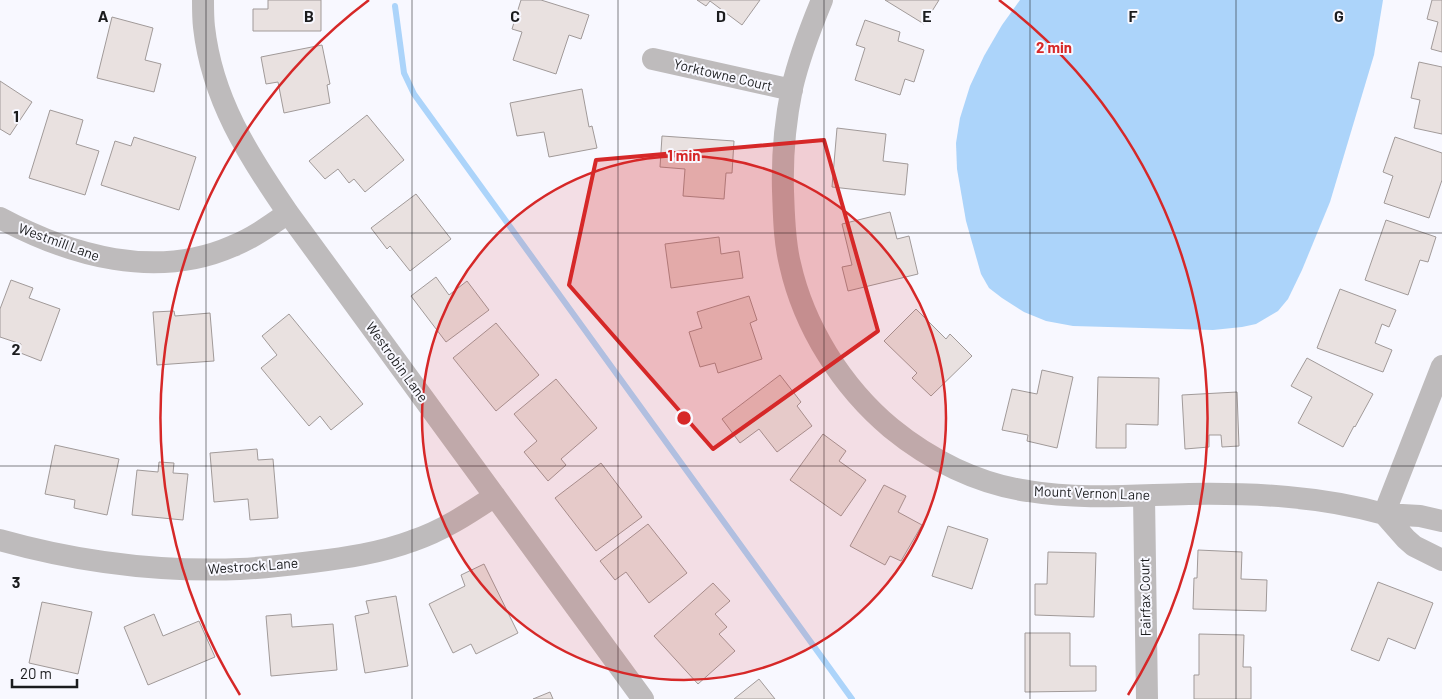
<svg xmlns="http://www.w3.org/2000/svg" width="1442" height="699" font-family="Barlow,sans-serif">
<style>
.water{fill:#acd4fa}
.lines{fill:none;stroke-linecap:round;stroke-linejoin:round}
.stream{stroke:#acd4fa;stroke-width:6}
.building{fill:#e9e1e0;stroke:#a19a99}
.minor{stroke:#bebbbc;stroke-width:22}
.marked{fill:#d62828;fill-opacity:0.2;stroke:#d62828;stroke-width:4;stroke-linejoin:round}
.grid{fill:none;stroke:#1b1c1e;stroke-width:1;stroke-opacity:0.55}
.ring{fill:none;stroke:#d62828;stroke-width:2.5}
.labels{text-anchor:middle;stroke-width:4;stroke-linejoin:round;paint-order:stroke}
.street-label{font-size:14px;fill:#1b1c1e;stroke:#f8f8ff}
.grid-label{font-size:16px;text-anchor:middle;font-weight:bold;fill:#1b1c1e;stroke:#f8f8ff;stroke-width:4;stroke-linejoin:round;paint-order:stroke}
.centre{fill:#d62828;stroke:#f8f8ff;stroke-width:2.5}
.ring-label{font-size:15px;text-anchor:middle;font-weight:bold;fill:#d62828;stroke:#f8f8ff;stroke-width:4;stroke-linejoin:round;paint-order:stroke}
</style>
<rect width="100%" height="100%" fill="#f8f8ff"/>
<path class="water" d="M1020,0H1383L1374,55L1330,202L1302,270L1288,299L1278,311L1256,324L1242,327L1213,330L1073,326L1046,321L1024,312L1002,298L989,288L981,274L966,221L957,169L956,143L960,118L970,86L984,56L1002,25Z"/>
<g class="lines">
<path class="stream" d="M395,6L404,73L414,94L852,699"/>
</g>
<path class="building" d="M268,0H321V31H253V9H268Z
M521,0H541L589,15L581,39L569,35L556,74L513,60L522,32L512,29Z
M697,0H760L742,25L710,1L706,6Z
M885,0H939L924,24Z
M1432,0H1442V52L1431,49L1438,22L1427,19Z
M112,17L153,28L145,60L161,64L154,92L97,78Z
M865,20L900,32L898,41L924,50L914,82L905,79L900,95L855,80L865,48L856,45Z
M322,45L330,84L327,85L330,103L284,113L278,82L266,84L261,57Z
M1419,62L1442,67V134L1414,128L1420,100L1411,98Z
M0,81L32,102L10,135L0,129Z
M582,89L589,127L592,126L597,148L549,157L544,132L517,136L510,103Z
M50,110L83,120L76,144L99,151L85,195L29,178Z
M367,115L404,160L365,192L354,179L349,183L338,169L325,179L309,161Z
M837,128L886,134L883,161L908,164L905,195L832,187Z
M662,136L734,141L732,173H726L724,199L683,196L685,169L660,167Z
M134,137L196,157L179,210L101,185L115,141L131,146Z
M1395,137L1442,153V180L1429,218L1384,203L1393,176L1383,172Z
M416,194L451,239L410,271L390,246L387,249L371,228Z
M890,212L897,239L909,236L918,274L848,291L842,267L852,265L842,224Z
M1386,220L1436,237L1428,262L1420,260L1408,295L1365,280Z
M719,237L721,254L739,251L743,278L671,288L665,244Z
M436,277L449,295L467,281L489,310L446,342L411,296Z
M11,280L33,288L29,298L60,309L41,361L18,352L21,344L0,337V309Z
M1340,289L1396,310L1389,327L1382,324L1375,343L1392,350L1383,372L1317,348Z
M749,296L757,320L750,323L762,359L718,373L715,363L700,367L689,332L702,328L697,312Z
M916,309L946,339L950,334L972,356L931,396L912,378L917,373L884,341Z
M174,311L175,316L210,313L214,361L157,365L153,312Z
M289,314L363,404L331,430L320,416L309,426L261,368L277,355L262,336Z
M496,323L539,375L496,411L453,358Z
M1307,358L1373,394L1355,427L1354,426L1343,447L1298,423L1312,397L1291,386Z
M1042,370L1073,377L1057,448L1027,441L1028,435L1002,430L1012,389L1037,394Z
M780,375L801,402L797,406L812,426L777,452L759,429L740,443L722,419Z
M1098,377L1159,378L1158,425L1126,424V448H1096Z
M556,379L597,428L561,459L566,465L548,481L524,452L537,441L514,414Z
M1237,392L1239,446L1222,447L1221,435H1209V447L1185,449L1182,395Z
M823,434L846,451L839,461L866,480L841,516L790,480Z
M55,445L119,459L107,515L74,508L75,500L45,494Z
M257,449L258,460L273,459L278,518L250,520L248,499L214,502L210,453Z
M159,462L174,463L173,473L188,474L183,520L132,515L137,470L158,472Z
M601,463L642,517L596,551L555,498Z
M884,485L906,496L898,512L922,525L901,561L890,556L885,565L850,546Z
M648,524L687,573L649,603L626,572L615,580L600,561Z
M948,526L988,539L972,589L932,576Z
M1198,550L1242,552L1241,579L1267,580L1266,611L1193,609L1194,578H1197Z
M1048,552L1096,553L1094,617L1035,615V584H1047Z
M484,564L518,633L476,654L471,644L453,653L429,604L465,586L461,575Z
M1378,582L1433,603L1415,649L1388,638L1379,661L1351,650Z
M713,583L730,601L715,614L727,627L719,634L735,651L698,684L654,636Z
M396,596L408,666L365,673L355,616L369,613L366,601Z
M42,602L92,612L78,674L29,663Z
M154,614L163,636L199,621L215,657L148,685L124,627Z
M291,614L292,627L333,624L337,670L271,676L266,616Z
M1025,633H1070V666H1096V691L1025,692Z
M1199,634L1244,635L1243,667H1251V699H1194V675H1199Z
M759,679L775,699H734Z
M550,692L553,699H533Z"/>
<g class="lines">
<path class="minor" d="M203,0C203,9 203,18 204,27C212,99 248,155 288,213L643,699
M822,0C810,29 799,58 792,88C785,122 782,156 783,191C784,215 784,240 790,264C804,327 842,387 891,428C930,460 978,484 1028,491C1081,500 1136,495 1189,494C1254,493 1321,496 1384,514L1442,366
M653,59L792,90
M0,218C71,256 156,280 233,246C253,238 271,225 288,213
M1144,496L1147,699
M1442,521L1420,516L1384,514L1406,539L1414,546L1442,560
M0,540C78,562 159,572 240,569C264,568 288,565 312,562C345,558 380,553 412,541C442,531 468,514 495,496"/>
</g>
<path class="marked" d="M824,140L878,331L713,449L569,285L596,160Z"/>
<path class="grid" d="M206,0V699M412,0V699M618,0V699M824,0V699M1030,0V699M1236,0V699M0,233H1442M0,466H1442"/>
<circle cx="684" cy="418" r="262" fill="#d62828" fill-opacity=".12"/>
<g class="ring">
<circle cx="684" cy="418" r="262"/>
<path d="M240 695A523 523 0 0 1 369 0M999 0A523 523 0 0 1 1128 695"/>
</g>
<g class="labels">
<g class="street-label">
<text transform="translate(723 75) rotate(13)" y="5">Yorktowne Court</text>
<text transform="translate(59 242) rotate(20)" y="5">Westmill Lane</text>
<text transform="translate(397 362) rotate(54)" y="5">Westrobin Lane</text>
<text transform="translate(1092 493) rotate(2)" y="5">Mount Vernon Lane</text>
<text transform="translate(253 566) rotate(-4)" y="5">Westrock Lane</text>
<text transform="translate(1145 597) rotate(-91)" y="5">Fairfax Court</text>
</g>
</g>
<g class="grid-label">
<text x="103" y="22">A</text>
<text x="309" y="22">B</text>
<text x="515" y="22">C</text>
<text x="721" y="22">D</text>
<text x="927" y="22">E</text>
<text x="1133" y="22">F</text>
<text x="1339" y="22">G</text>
<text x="16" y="122">1</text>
<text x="16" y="355">2</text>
<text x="16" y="588">3</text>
</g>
<circle cx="684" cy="418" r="8" class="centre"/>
<g class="ring-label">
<text x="1054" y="53">2 min</text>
<text x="684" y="161">1 min</text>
</g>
<path d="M12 679v8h65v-8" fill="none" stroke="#1b1c1e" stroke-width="2.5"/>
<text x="20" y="679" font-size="15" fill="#1b1c1e" stroke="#f8f8ff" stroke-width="4" paint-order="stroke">20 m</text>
</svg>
